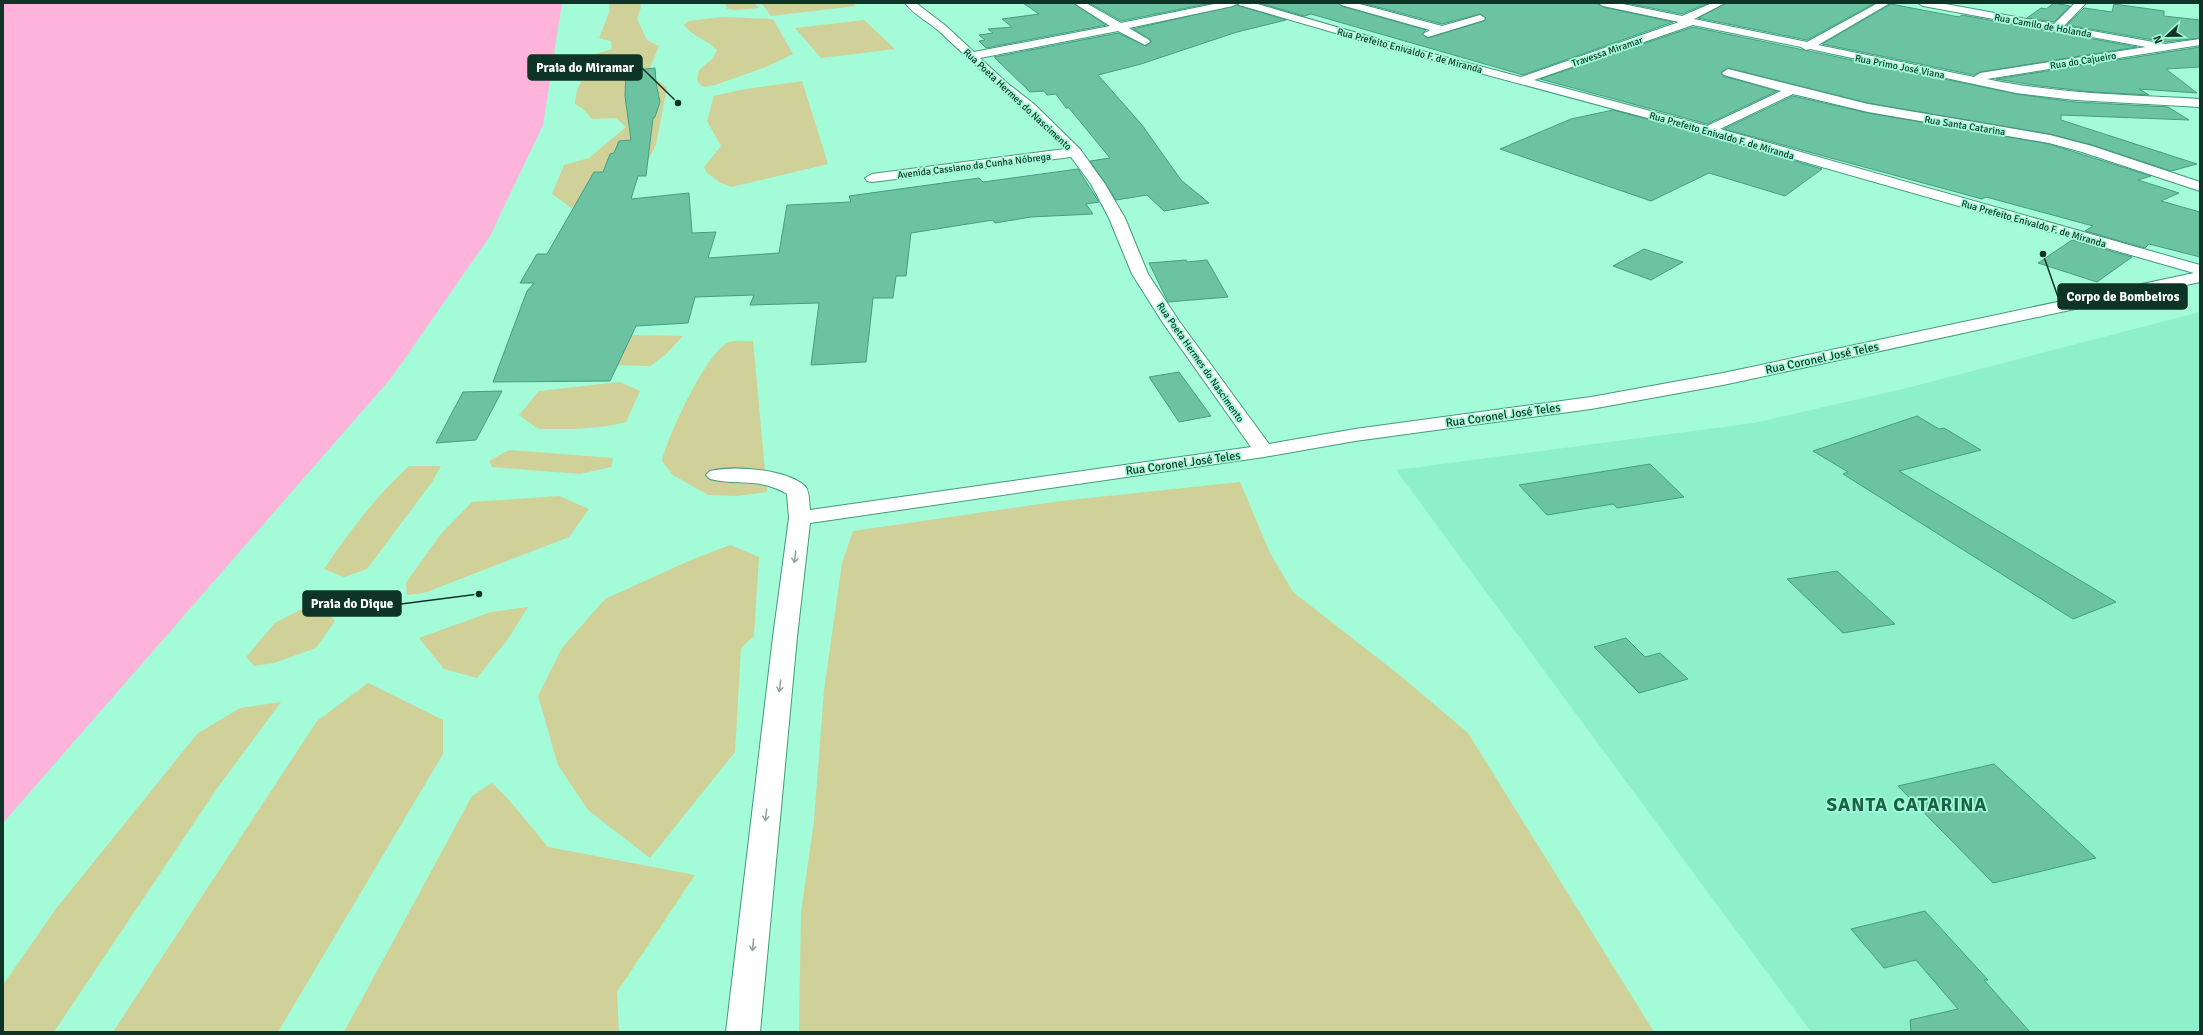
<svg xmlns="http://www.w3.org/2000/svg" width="2203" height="1035" font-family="Signika,sans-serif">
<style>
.built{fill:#8df0ca}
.green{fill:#d0d099}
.water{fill:#feb4da}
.building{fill:#6bc3a2;stroke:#459e7f}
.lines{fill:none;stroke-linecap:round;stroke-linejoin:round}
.minor-casing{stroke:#419a7b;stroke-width:2}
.minor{fill:#fff;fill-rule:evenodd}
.oneway{stroke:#93a49e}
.labels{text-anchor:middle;stroke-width:3.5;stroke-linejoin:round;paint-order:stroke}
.far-street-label{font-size:10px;fill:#0e3427;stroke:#a3fbd8}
.street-label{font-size:12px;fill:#0e3427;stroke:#a3fbd8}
.near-district-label{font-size:19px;font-weight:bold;letter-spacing:1px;fill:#1a614a;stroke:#a3fbd8}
.leader{fill:none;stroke:#0e3427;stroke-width:1.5}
.callout-dot{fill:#0e3427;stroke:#a3fbd8;stroke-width:1.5}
.callout{fill:#0e3427;stroke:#0e3427;stroke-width:1.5}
.callout-label{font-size:13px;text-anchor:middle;font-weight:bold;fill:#fff}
</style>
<rect width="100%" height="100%" fill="#a3fbd8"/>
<path class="built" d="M2200,312V1032H1811L1396,470L1754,423L1907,388Z"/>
<path class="green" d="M609,3H640L641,7L637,19L647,40L659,46L650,68V76L667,87L656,145L644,168L573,209L552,194L564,165L589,158L626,127L616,118L592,119L582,108L575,104C578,76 586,76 611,66L612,61L598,59L596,54L612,49L611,41L599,38L610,10Z
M725,3H755L759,8L736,10L727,9Z
M761,3H853L856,6L771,16Z
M723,17L773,19L793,54L766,67L715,85L703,87L697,81L699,70L713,58L717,50C707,39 693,37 684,25L688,21Z
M864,20L895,49L821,58L795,28Z
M802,81L828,164L731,187L719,182L707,173L704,167L721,146L707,121L714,96L740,90Z
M587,334L683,336L665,355L650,366L583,364Z
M753,341L767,492L736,496L708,495L673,475L662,461C668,436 706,352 729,342C735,340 746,341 753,341Z
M620,382L640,391L626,422L608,426L577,429H538L519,415L539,391Z
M509,450L613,458L611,467L580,474L492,467L489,461Z
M409,466H441L432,482L367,569L344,577L324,569C349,532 376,496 409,466Z
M1240,482L1270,553L1293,592L1402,677L1468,733L1654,1032H799L801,912L814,821L824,691L842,563L853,531L1061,501Z
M559,496L589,509L569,537L424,593L407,595L406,583L440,535L472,502Z
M730,545L759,557L754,636L741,648L735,752L650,858L588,810L558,765L538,696L562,648L605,599L691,560Z
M317,601L335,621L316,648L274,663L254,666L246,657L275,623Z
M528,607L508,639L477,678L444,669L419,638L491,612Z
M368,683L443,720V754L278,1032H113L317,721Z
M281,702L218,787L54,1032H3V985L55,910L197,734L240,708Z
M492,783L509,800L548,847L695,875L617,992L619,1032H344L472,796Z"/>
<path class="water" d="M3,3H562L543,125L490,236L392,377L3,823Z"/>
<path class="building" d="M1023,3H1073L1106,25L986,48L979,41L985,40L979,35L993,33L988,29L1012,27L1002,19L1039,14Z
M1089,3H1212L1121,21Z
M1259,3H1339L1341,6L1426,30L1422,34L1428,38L1484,21L1486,18L1480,14L1442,24L1362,3H1597L1603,7L1673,22L1523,75L1311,14L1304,16Z
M1626,3H1708L1682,14Z
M1726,3H1875L1807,40L1698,18Z
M2054,3L2070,6L2054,22L2027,18L2041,8L2046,9Z
M1891,4L1959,17L1962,15L2137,47L1980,72L1974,75L1822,44Z
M2114,4L2164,11V16L2200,20V38L2165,42L2067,25L2084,8L2112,12Z
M1237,5L1286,20L1237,32L1141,64L1098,75L1142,125L1181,180L1209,203L1164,211L1147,195L1116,200L1090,161L1110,158L1069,108H1066L1056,94L1047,95L1044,91L1030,92L994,57L1118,33L1146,46L1151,42L1150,39L1133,29Z
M1693,27L2016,94L2075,102L2168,107L2189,120L2061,115V120L2197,164L2171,171L2092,145L2050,134L1868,103L1728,68L1721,72L1723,76L1777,91L1707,124L1540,79Z
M2200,47V67L2166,69L2197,93L2139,89L2149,95L2093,92L2040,86L1996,79Z
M655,68L656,83L660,102L655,117L653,118L646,176H638L631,199L689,193L692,233L716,232L708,258L779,253L787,205L851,202L849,196L979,178L983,182L1078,169L1099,202L1086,204L1093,214L1031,217L995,223L993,220L911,233L906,276H896L893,298H873L866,362L811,365L819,303L750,305L754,295L695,297L688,323L636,326L610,381L493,382L527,291L534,283H520L537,254H547L594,172H603L610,154L614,153L619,141L631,140L625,96L626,71Z
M1793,96L1868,113L2049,144L2151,176L2138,180L2179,193L2161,201L2200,212V257L2149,244L2145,248L2085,231L2093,226L1986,197L1982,199L1724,129Z
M1613,110L1703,134L1822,169L1785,196L1709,173L1651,201L1500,149L1571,119Z
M2072,240L2132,257L2097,282L2038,263Z
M1644,249L1683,262L1651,280L1613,266Z
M1186,260L1187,262L1207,260L1228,297L1168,302L1149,263Z
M1179,372L1211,416L1179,422L1149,377Z
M502,391L476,440L436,443L463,392Z
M1917,416L1939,429L1944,428L1981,450L1899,471L2116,602L2073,619L1843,474L1848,472L1813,451Z
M1650,464L1684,497L1617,508L1613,504L1547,515L1519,485Z
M1837,571L1895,624L1843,633L1787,579Z
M1626,638L1645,657L1660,653L1688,679L1639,693L1594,647Z
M1994,764L2096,858L1993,883L1898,786Z
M1925,911L1988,980H1984L2030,1032H1911L1910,1020L1958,1009L1916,960L1884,968L1851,929Z"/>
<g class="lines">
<g class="minor-casing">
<path id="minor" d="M905,3H916L946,26L974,52L1110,26L1074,3H1086L1121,23L1219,3H1254L1395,44L1521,77L1679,22L1603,6L1598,3H1618L1682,16L1712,3H1725L1694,19L1807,42L1878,3H1890L1818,45L1974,77L1980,73L2146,47L1923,6L1918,3H1940L2054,24L2075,3H2086L2064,26L2165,44L2200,39V45L1987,79C2057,94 2129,95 2200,99V107L2075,100L2016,93L1810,49L1806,50L1801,47L1693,25L1534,80L1707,126L1781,91L1724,75L1722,73L1728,69L1868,104L2050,135L2092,146L2200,182V191L2082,152L2049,143L1868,112L1793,94L1720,129L2200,265V282L1723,385L1591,409L1355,441L1264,457L810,523L797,637L760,1032H726L773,637L789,518L787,494C759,477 738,486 710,479L706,475L710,471C733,465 786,469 805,486C810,492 809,503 810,510L1251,447L1163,323L1132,274L1109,218L1091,184L1071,157L872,182L867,181L865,178L872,174L1065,149C1025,109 982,72 940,32C929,22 914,15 905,3ZM1238,3L1239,5L1387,48L1703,133L2194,273L1723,373L1591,397L1355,429L1269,444L1179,321L1148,274L1125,218L1105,184L1080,149L1034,104L1007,83L980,58L1118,31L1145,45L1150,42L1149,40L1129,28L1233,6Z
M1340,3H1356L1442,26L1480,15L1485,18L1484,20L1428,37L1423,34L1430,30L1341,5Z"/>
</g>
<use href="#minor" class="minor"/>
</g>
<defs><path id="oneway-shaft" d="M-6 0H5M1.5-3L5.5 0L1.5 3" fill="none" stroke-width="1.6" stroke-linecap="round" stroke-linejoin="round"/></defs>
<g class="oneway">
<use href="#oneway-shaft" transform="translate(795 557) rotate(97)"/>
<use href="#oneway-shaft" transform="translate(780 686) rotate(96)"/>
<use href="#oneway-shaft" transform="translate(766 815) rotate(96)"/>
<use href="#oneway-shaft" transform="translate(753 945) rotate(96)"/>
</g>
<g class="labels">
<g class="far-street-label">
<text transform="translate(2043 25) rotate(10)" y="4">Rua Camilo de Holanda</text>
<text transform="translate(1410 50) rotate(15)" y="4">Rua Prefeito Enivaldo F. de Miranda</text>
<text transform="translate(1607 51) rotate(-19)" y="4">Travessa Miramar</text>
<text transform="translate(2083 60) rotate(-9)" y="4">Rua do Cajueiro</text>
<text transform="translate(1900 66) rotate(11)" y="4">Rua Primo José Viana</text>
<text transform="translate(1018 99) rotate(43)" y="4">Rua Poeta Hermes do Nascimento</text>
<text transform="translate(1965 125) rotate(9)" y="4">Rua Santa Catarina</text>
<text transform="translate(1722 135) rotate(16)" y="4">Rua Prefeito Enivaldo F. de Miranda</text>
<text transform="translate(974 165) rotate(-7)" y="4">Avenida Cassiano da Cunha Nóbrega</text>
<text transform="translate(2034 223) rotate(16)" y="4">Rua Prefeito Enivaldo F. de Miranda</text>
<text transform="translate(1201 362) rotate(55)" y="4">Rua Poeta Hermes do Nascimento</text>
</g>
<g class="street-label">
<text transform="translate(1822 358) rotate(-12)" y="4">Rua Coronel José Teles</text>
<text transform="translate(1503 415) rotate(-8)" y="4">Rua Coronel José Teles</text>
<text transform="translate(1183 463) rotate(-8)" y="4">Rua Coronel José Teles</text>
</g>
<g class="near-district-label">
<text x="1907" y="811">SANTA CATARINA</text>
</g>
</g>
<path class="leader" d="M678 103L642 68M2043 254L2058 297M479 594L401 604"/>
<g class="callout-dot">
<circle cx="678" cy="103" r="4"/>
<circle cx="2043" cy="254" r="4"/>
<circle cx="479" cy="594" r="4"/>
</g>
<g class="callout">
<rect x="528" y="55" width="114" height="25" rx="4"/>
<rect x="2058" y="284" width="129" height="25" rx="4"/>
<rect x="303" y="591" width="98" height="25" rx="4"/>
</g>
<g class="callout-label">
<text x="585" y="72">Praia do Miramar</text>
<text x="2123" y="301">Corpo de Bombeiros</text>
<text x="352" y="608">Praia do Dique</text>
</g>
<rect width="2203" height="1035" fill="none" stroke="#0e3427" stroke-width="8"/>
<g transform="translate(2167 36) rotate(248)" stroke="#a3fbd8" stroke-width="3" paint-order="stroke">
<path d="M0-3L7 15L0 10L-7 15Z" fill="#0e3427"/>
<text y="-6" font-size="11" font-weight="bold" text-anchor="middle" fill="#0e3427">N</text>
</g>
</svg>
